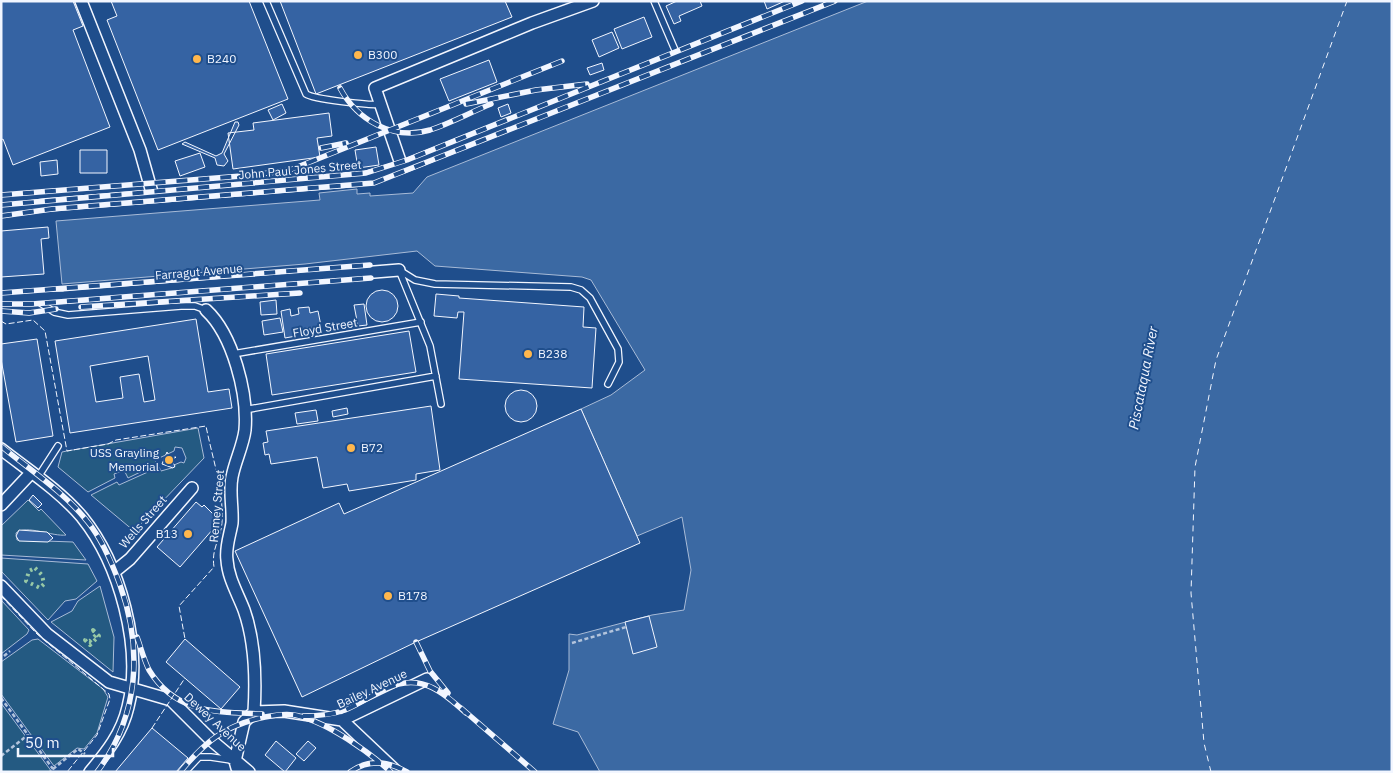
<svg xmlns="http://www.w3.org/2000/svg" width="1393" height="773" font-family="'IBM Plex Sans',sans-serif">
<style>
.green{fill:#245a82;stroke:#a8bbd7}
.water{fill:#3b69a3;stroke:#a8bbd7}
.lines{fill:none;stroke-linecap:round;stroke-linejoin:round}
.ferry{stroke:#f2f6ff;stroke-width:1;stroke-dasharray:6 5;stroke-linecap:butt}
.building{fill:#3563a3;stroke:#f2f6ff;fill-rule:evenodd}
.service-casing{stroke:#f2f6ff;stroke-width:8}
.minor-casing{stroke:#f2f6ff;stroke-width:14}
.path{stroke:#b3c4dc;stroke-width:2.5;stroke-dasharray:4 2.5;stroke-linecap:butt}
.service{stroke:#1f4e8c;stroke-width:5.5}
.minor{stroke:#1f4e8c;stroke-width:11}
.rail-casing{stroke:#f2f6ff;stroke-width:5.5}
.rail{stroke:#1f4e8c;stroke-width:4;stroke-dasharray:11;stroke-linecap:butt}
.hedge{stroke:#97c8a6;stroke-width:4;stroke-dasharray:2.5 4;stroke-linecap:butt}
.fence{stroke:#f2f6ff;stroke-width:1;stroke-dasharray:6 2.5;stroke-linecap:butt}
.poi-dot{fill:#ffb74d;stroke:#1f4e8c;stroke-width:2}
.labels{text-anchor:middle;stroke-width:4;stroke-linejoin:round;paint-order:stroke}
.poi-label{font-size:12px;fill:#f2f6ff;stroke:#1f4e8c;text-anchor:start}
.street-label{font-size:12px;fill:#f2f6ff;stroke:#1f4e8c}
.water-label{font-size:14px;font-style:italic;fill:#f2f6ff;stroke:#1f4e8c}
</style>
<rect width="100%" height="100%" fill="#1f4e8c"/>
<path class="green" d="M198,428L204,458L134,531L91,495L117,482L119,485L159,467L161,471L175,467L174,465L181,462L184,463L186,458L182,448L175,447L174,451L155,460L157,464L128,478L124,470L114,474L115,478L88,492L58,467L62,452L67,451Z
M28,500L39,511L41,509L66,535C53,537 26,524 16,533L17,540L73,542L86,560L1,555V526Z
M1,558L88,564L97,581L76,599L65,601L48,620L1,571Z
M100,586L114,637L113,672L51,622L72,611L78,601Z
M1,600L29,630L27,634L1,654Z
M38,639L103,689L108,697L97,733L84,749L77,748L54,766L1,694V662L32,640Z
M1,703L52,772H1Z"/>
<path class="water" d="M868,1H1392V772H600L578,732L553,724L569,670V634L577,635L652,615L684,610L691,570L682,517L637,536L581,409L611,395L645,370L591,280L582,277L435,266L417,251L305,264L62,284L56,221L320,200L319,193L357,189V194L370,193V196L413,193L427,177Z"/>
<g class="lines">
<path class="ferry" d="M1211,772L1204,743L1191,593L1195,467L1216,360L1347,1"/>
</g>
<path class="building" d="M1,1H73L83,26L73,30L110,127L13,165L3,139L1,140Z
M111,1H249L288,99L158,150L107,20L117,16Z
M280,1H505L512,17L316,94Z
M677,1H700L702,6L679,16L681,21L674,24L666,6Z
M764,1H785L767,9Z
M644,17L652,37L622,49L614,29Z
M612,32L619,48L599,57L592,40Z
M489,60L497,82L449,101L440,79Z
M602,63L604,70L590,75L587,68Z
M282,104L286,113L273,120L268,110Z
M508,104L511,113L501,117L498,108Z
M329,113L332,136L317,138L320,157L233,169L228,133L254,130L253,123Z
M235,122H238L239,125L224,154L228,161L224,166L217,165L215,158L182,144L185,142L216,156L222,153Z
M376,147L379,165L358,168L355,150Z
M80,150H107V173H80Z
M200,153L205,167L180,176L175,161Z
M57,160L58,174L41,176L40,162Z
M48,227L49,238L41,239L44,274L1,277V231Z
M366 306a16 16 0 1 1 32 0a16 16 0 1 1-32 0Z
M436,294L459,296V298L584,307L583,327L596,328L592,388L459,379L464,312H458L457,318L434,316Z
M276,300L277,314L261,315L260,302Z
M364,304L367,325L358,326L354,305Z
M309,307L310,313L318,311L321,326L295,330L296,336L285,338L281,311L290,309L291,316L299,314L298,308Z
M280,318L283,332L264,335L262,321Z
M196,319L208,392L229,389L232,408L70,433L55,341ZM148,356L155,400L144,402L139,374L120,377L123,398L96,402L90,366Z
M409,331L416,372L272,395L266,354Z
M37,339L53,436L16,442L1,359V344Z
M505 406a16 16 0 1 1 32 0a16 16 0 1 1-32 0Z
M431,406L440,470L416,474V480L349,491L347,484L323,488L317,457L271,464L269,454L265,455L263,443L268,442L266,431Z
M347,408L348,414L333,417L332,411Z
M581,409L640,543L416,642L302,697L235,551L339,503L344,514Z
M316,410L318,421L297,424L295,413Z
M167,452L170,458L176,457L172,461L175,466L173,468L162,464Z
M33,495L42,504L38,508L29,500Z
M196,502L202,507L204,505L220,521L180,567L157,547Z
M19,530L47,532L53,538L48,542L19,541L16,536Z
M649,616L657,647L633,654L625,622Z
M185,639L240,687L221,709L166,662Z
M152,728L188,758L176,772H115Z
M276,741L296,758L285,772L265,755Z
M308,741L316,748L304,761L296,754Z"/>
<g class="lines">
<g class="service-casing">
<path id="service" d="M266,1L306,94C313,99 371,106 381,104
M654,1L678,57
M399,270L415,280L435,284L571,287L581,290L590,298L618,349L619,362L608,384
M399,270L430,346L441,404
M36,300L54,312L68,315L181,306H195L206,310
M233,354L421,322
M244,410L436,376
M38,477L58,446
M185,772L199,757H211L231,760"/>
</g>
<g class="minor-casing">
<path id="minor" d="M81,1L140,150L153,196
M402,167L818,1
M1,211L46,205L358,180L402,167L375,88L532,23L593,1
M1,299L64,297L399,270
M206,310C233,335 248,394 245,430C243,446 235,461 232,477C229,492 233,508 232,523C230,535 225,548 227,560C228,578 238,594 244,610C255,641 256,680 254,712
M1,449C28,470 60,491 82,517C120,564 143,648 128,707C122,733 107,752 90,772
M1,505L31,473
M114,572L130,559L192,488
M1,586L47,634L109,682L171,700L211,740L249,772
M342,720L397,772
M237,768L235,761L244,722L254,712L284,711L342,720L427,679L435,684"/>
</g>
<path class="path" d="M572,643L626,627
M4,656L10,651
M1,698L53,769L50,772
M1,756L28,735
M53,769L78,749L85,754"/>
<use href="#service" class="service"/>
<use href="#minor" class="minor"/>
<g class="rail-casing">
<path id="rail" d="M340,88C357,120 393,141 430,130C451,123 471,112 491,104
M466,104L536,90L587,84
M321,148L346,143
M1,195L254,175L290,170L562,61
M1,205L366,173L407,160L802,1
M1,216L52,209L374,183L835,1
M1,293L370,265
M1,304H32L371,278
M81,307L300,293
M1,311L29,313L56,309
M1,446C30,470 64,492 87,521C102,539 112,563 120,585C143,649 139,716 97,772
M137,637C141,648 144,660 149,670C176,714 216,712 262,714
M416,642L430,671L448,693
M461,708L535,772
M303,716C318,716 331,715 345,710C374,698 399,671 433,688C445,694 456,704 466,713
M180,772C206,741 225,725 265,717C275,715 289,713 299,716C328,723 369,752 391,772
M350,772C368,759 388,761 407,772"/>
</g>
<use href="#rail" class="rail"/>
<path class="hedge" d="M35,568L42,575L44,584L40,588L26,581L29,571Z
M93,630L99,636L90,645L85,640L90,641L96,635Z"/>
<path class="fence" d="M1,321L6,324L33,320L45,331L67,451L108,444L116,440L206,426C212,457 224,491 222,522C221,539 211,548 214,567L179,606L185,639
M1,596L37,634L109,694L110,699L97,735L67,772
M152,728L185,678"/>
</g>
<g class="poi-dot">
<circle cx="358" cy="55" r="5"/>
<circle cx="197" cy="59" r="5"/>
<circle cx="528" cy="354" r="5"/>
<circle cx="351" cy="448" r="5"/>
<circle cx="169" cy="460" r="5"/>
<circle cx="188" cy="534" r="5"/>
<circle cx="388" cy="596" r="5"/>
</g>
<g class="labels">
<g class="poi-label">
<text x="368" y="59">B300</text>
<text x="207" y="63">B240</text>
<text x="538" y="358">B238</text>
<text x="361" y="452">B72</text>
<text x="159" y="457" text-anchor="end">USS Grayling<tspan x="159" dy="14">Memorial</tspan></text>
<text x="178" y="538" text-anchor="end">B13</text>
<text x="398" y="600">B178</text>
</g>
<g class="street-label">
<text transform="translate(300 170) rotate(-5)" y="4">John Paul Jones Street</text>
<text transform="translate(199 272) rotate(-5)" y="4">Farragut Avenue</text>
<text transform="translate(325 328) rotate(-10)" y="4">Floyd Street</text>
<text transform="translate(217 506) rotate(-85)" y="4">Remey Street</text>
<text transform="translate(143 522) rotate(-49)" y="4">Wells Street</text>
<text transform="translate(372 689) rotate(-25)" y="4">Bailey Avenue</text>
<text transform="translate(215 722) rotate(43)" y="4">Dewey Avenue</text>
</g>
<g class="water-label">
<text transform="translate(1143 378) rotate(-79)" y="5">Piscataqua River</text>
</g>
</g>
<rect width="1393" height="773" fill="none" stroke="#f2f6ff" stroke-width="5"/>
<path d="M18 748v8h95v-8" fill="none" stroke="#f2f6ff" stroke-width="2.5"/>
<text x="25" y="748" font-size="15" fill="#f2f6ff" stroke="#1f4e8c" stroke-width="4" paint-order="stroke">50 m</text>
</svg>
